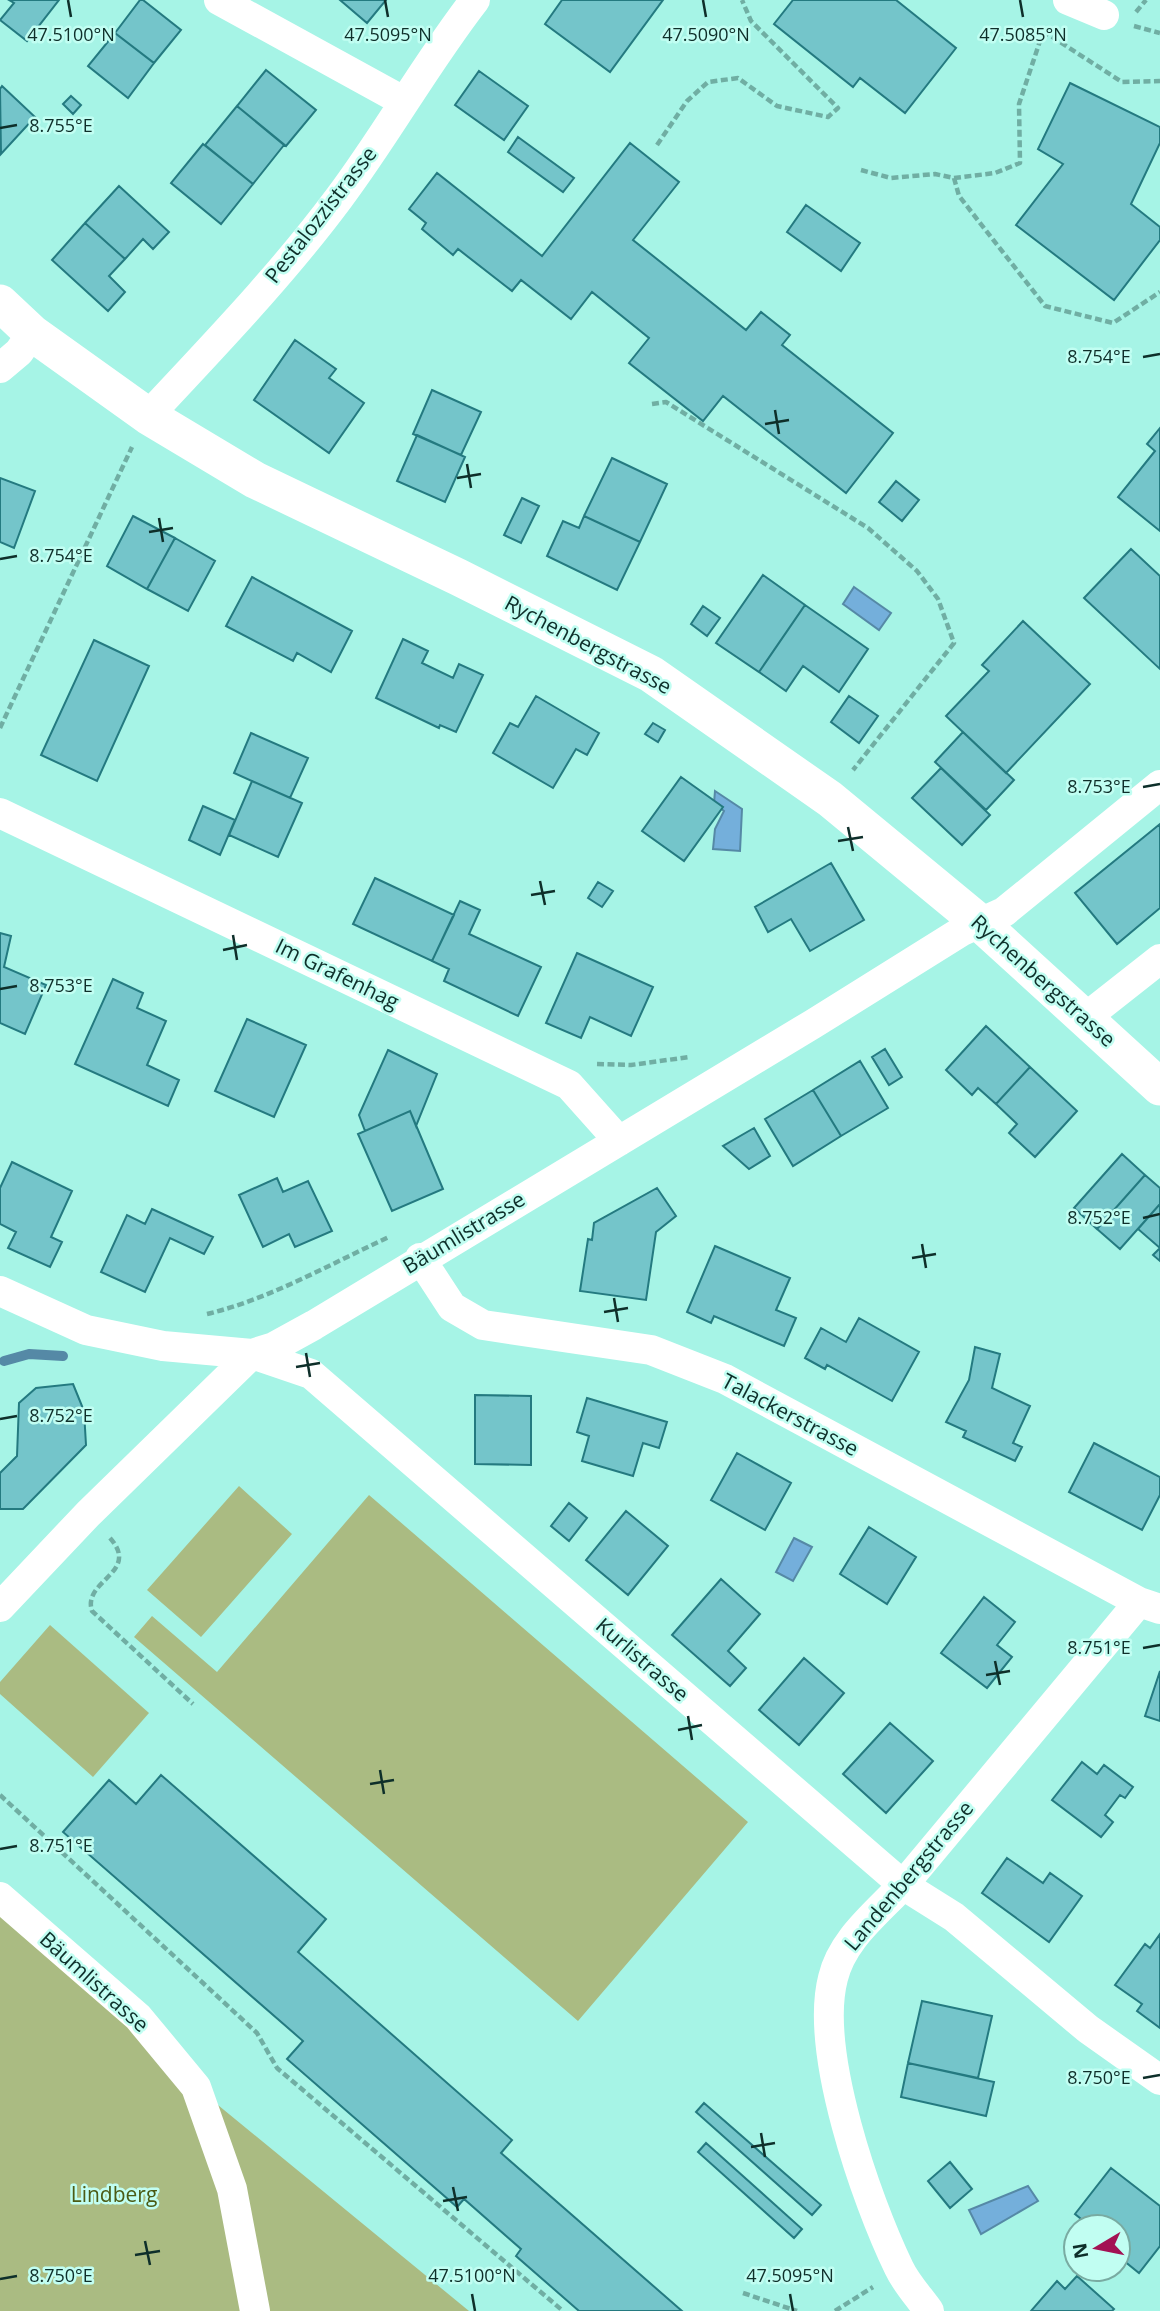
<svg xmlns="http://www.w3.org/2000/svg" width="1160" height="2311" font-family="'Open Sans',sans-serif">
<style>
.green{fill:#aabb82}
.water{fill:#74afdb;stroke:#5589a6;stroke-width:2}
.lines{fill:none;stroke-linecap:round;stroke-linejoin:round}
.stream{stroke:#5589a6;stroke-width:10}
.building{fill:#74c5ca;stroke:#247a80;stroke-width:2}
.path{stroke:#70aea3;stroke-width:4.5;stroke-dasharray:7 3.5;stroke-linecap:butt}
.minor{stroke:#fff;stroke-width:30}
.tertiary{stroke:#fff;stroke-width:37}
.ticks{fill:none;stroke:#0e2f2a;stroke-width:2.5}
.labels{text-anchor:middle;stroke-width:5;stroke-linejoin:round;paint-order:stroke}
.street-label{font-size:21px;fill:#0e2f2a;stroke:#c1fef2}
.park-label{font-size:21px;fill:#4b5b15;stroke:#c1fef2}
.ticks-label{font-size:18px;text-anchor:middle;fill:#0e2f2a;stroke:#c1fef2;stroke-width:5;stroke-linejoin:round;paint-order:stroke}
</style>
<rect width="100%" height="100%" fill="#a6f4e6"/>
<path class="green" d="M239,1486L292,1534L201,1637L147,1590Z
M369,1495L748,1822L578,2021L134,1637L152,1616L217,1672Z
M50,1625L149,1713L93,1777L0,1694V1682Z
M0,1897L196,2087L469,2311H0Z"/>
<path class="water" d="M854,587L891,613L879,630L843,604Z
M715,791L742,809L740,851L713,849L715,829L724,811L714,803Z
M794,1538L812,1547L793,1581L776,1572Z
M1028,2186L1038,2201L981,2234L969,2210Z"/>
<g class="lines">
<path class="stream" d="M4,1361L29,1354L63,1356"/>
</g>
<path class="building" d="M9,0H59L27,41L0,20L14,3Z
M140,0H143L181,30L154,63L115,33Z
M340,0H386L367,23Z
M562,0H663L610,72L545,24Z
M793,0H896L956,48L905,113L860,78L853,87L774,24Z
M115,33L154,63L128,98L88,66Z
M266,70L316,110L286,146L237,106Z
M479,71L528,106L504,140L455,105Z
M1070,83L1160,127V143L1131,204L1160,227V240L1114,300L1016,225L1063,164L1038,149Z
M2,86L35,117L1,154L0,89Z
M71,96L81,105L73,114L63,104Z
M237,106L284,145L253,184L205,145Z
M518,137L574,178L563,192L508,152Z
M630,143L679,182L633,240L746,330L761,312L790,335L782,345L893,433L846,493L723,396L703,421L629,363L649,338L592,292L571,319L521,280L512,291L458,249L453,255L422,229L426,223L409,209L437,173L542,256Z
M203,144L253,184L221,224L171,183Z
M119,186L169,232L153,249L143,239L125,259L85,223Z
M806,205L860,243L841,271L787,232Z
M85,223L125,259L109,276L125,292L108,311L52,260Z
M295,340L336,369L329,378L364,403L329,453L254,400Z
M432,390L481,412L461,455L413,434Z
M1160,428V531L1118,497L1155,451L1147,444Z
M417,435L465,457L445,502L397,481Z
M612,458L667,484L640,542L584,516Z
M0,478L35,491L14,548L0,542Z
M896,481L919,500L902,521L879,502Z
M522,498L539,506L521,543L504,535Z
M133,516L175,538L147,589L107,566Z
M584,516L640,542L617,590L547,556L563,521L579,528Z
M175,538L215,561L188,611L147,589Z
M1131,549L1160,576V669L1084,598Z
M763,575L805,605L759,672L716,643Z
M252,577L352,631L331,672L297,653L293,661L226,626Z
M805,605L868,649L839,692L803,666L786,691L759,672Z
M703,606L720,618L707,636L691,624Z
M1023,621L1090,684L1006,773L946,716L989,671L982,665Z
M403,639L428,651L422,663L453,678L459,664L483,675L456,732L440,725L439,728L376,698Z
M94,640L149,666L97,781L41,755Z
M536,696L599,733L587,755L576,749L553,788L493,753L510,723L518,727Z
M849,696L878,716L859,743L831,722Z
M653,723L665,730L658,742L645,734Z
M963,732L1014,780L986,810L935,762Z
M251,733L308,758L290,798L234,773Z
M941,768L990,815L962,845L912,798Z
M681,777L723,807L684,861L642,831Z
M252,781L302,803L278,857L229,835Z
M203,806L235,820L220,855L189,840Z
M1160,824V908L1117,944L1075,893Z
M831,863L864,920L810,951L791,919L768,932L755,907Z
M375,878L454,915L432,961L353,924Z
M598,882L613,891L602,907L588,898Z
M460,901L480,910L469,934L541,967L518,1016L444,981L449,969L432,961Z
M0,933L11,936L4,967L46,985L25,1034L0,1023Z
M577,953L653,987L631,1036L590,1017L581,1038L546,1023Z
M113,979L143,993L137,1008L166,1021L147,1065L179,1080L168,1106L75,1064Z
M247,1019L306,1045L274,1117L215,1091Z
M986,1026L1030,1067L996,1104L978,1088L972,1095L946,1070Z
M885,1049L902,1077L889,1085L872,1057Z
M388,1050L437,1074L416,1126L410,1111L365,1131L359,1115Z
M860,1061L888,1108L841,1136L813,1090Z
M1030,1067L1077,1111L1035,1157L1009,1133L1017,1124L996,1104Z
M813,1090L841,1136L793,1166L765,1119Z
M410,1111L443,1189L392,1211L358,1134Z
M754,1128L770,1156L749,1169L723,1146Z
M1122,1154L1145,1175L1097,1229L1074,1208Z
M12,1162L72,1191L51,1237L62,1242L50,1267L8,1248L16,1232L0,1224V1188Z
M1145,1175L1160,1188V1204L1120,1249L1097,1229Z
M277,1178L283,1192L308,1181L332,1231L295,1247L289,1234L263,1247L239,1195Z
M657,1188L676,1216L656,1232L646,1300L580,1291L588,1239L592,1240L594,1223Z
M1160,1204V1261L1153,1255L1160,1248L1138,1229Z
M152,1209L213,1237L204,1254L170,1238L145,1292L101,1272L127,1215L145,1224Z
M715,1246L790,1278L776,1310L796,1318L784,1346L714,1316L711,1323L687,1312Z
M859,1318L919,1352L892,1401L827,1365L825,1369L805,1358L821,1328L846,1342Z
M975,1347L1000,1354L992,1388L1030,1406L1013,1443L1022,1447L1015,1461L963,1437L966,1431L946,1422L969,1380Z
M73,1384L84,1411L86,1445L23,1509H0V1473L17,1456L19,1403L36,1388Z
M475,1395L531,1396V1465L475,1464Z
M587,1398L667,1422L659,1448L643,1443L633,1476L582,1461L589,1436L577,1432Z
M1094,1443L1160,1477V1495L1142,1530L1069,1492Z
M737,1453L791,1483L765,1530L711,1500Z
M569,1503L587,1518L569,1541L551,1526Z
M626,1511L668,1546L628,1595L586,1560Z
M869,1527L916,1557L887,1604L840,1574Z
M721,1579L760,1614L728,1651L746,1668L730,1686L672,1635Z
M984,1597L1015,1622L997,1645L1012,1657L987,1688L941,1653Z
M804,1658L844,1693L799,1745L759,1710Z
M1160,1671V1721L1145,1716Z
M890,1723L933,1761L886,1813L843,1774Z
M1082,1762L1097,1774L1104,1765L1133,1787L1125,1798L1120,1795L1105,1815L1113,1822L1101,1837L1052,1800Z
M161,1775L326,1919L298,1952L512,2140L501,2153L682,2311H579L516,2256L521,2249L464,2199L457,2207L287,2059L303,2041L63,1832L109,1780L136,1804Z
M1007,1858L1043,1883L1050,1873L1082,1896L1049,1942L982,1893Z
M1160,1934V2028L1137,2011L1142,2004L1115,1985L1145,1944L1150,1948Z
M922,2001L992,2016L978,2078L908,2063Z
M908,2063L994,2082L986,2116L901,2097Z
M704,2103L821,2205L812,2215L696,2112Z
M706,2143L802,2229L794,2238L698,2152Z
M950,2162L972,2189L950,2208L928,2181Z
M1111,2168L1160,2206V2246L1139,2273L1118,2256V2227H1091L1075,2214Z
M1077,2276L1114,2309L1112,2311H1031L1057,2281L1065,2289Z"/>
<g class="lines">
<path class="path" d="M1136,12L1146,0
M1134,26L1160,33
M1043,31L1122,82L1160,81
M657,145L687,101L708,82L738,78L777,106L828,117L838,108L751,21L742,0
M861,170L891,178L935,174L954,178L959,196L1045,306L1113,323L1160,292
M954,178L995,173L1020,163L1019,104L1043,32
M652,404L666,402L868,528L917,571L938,599L954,643L853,770
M0,728L132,447
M597,1064L631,1065L689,1057
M207,1314C270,1299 330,1264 389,1237
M110,1538C141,1573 82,1580 92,1611L193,1704
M0,1795L257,2033L277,2068L563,2311
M743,2293L797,2311
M835,2311L873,2287"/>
<path class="minor" d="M219,0L403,101
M1068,0L1104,15
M0,368L19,352L32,333
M148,416C214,345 281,276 339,198C387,134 426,63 475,0
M0,813L569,1085L619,1141
M1085,1018L1160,959
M420,1258L452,1307L483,1325L651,1350L725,1379L1139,1602L1160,1609
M0,1291L86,1330L163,1346L252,1354L311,1374L903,1885L954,1917L1088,2029L1160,2080
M0,1607L88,1514L252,1354L274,1347L314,1325L813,1024L962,931L1004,912L1160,785
M0,1897L138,2017L196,2087L232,2189L255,2311
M929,2311C919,2297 906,2283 899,2268C866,2200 814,2051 833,1978C843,1936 882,1910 909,1878C985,1786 1062,1694 1139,1602"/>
<path class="tertiary" d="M0,303L32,333L148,416L255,480L458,577L651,674L830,799L979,922L1160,1087"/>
</g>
<path class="ticks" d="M68,0L71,17M385,0L388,17M703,0L706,17M1020,0L1023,17M0,128L17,125M1143,357L1160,354M775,410L779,434M765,424L789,420M467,464L471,488M457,478L481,474M159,518L163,542M149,532L173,528M0,559L17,556M1143,787L1160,784M848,827L853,851M838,841L863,837M540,881L545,905M531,895L555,891M233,935L237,960M223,950L247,945M0,989L17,986M1143,1218L1160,1214M922,1244L926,1268M912,1258L936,1254M614,1298L618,1322M604,1312L628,1308M306,1353L310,1377M296,1367L320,1363M0,1419L17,1416M1143,1648L1160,1645M995,1661L1000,1685M986,1675L1010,1671M688,1716L692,1740M678,1730L702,1725M380,1770L384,1794M370,1784L394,1780M0,1849L17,1846M1143,2078L1160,2075M761,2133L765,2157M751,2147L775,2143M453,2187L458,2211M443,2201L467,2197M145,2241L150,2265M135,2255L160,2251M0,2279L17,2276M472,2294L475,2311M790,2294L793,2311"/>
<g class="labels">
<g class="street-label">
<text transform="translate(321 215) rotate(-52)" y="7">Pestalozzistrasse</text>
<text transform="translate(588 645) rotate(28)" y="7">Rychenbergstrasse</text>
<text transform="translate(337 974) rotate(26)" y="7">Im Grafenhag</text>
<text transform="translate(1043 981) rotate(42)" y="7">Rychenbergstrasse</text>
<text transform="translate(464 1233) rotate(-31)" y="7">Bäumlistrasse</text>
<text transform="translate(790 1415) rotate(28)" y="7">Talackerstrasse</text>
<text transform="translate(642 1660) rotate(41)" y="7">Kurlistrasse</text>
<text transform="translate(909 1876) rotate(-50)" y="7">Landenbergstrasse</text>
<text transform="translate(94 1982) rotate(42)" y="7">Bäumlistrasse</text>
</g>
<g class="park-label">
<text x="114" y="2202">Lindberg</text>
</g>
</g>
<g class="ticks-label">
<text x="71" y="41">47.5100°N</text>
<text x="388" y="41">47.5095°N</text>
<text x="706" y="41">47.5090°N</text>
<text x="1023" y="41">47.5085°N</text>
<text x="61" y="132">8.755°E</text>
<text x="1099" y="363">8.754°E</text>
<text x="61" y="562">8.754°E</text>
<text x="1099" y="793">8.753°E</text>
<text x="61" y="992">8.753°E</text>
<text x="1099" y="1224">8.752°E</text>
<text x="61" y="1422">8.752°E</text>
<text x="1099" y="1654">8.751°E</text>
<text x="61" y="1852">8.751°E</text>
<text x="1099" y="2084">8.750°E</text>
<text x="472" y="2282">47.5100°N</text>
<text x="790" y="2282">47.5095°N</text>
<text x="61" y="2282">8.750°E</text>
</g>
<g transform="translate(1097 2248) rotate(260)"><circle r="33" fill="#c1fef2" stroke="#79aba2" stroke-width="2"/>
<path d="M0-5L12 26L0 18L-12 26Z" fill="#a31254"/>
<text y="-10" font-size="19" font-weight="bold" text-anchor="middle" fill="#0e2f2a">N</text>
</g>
</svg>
